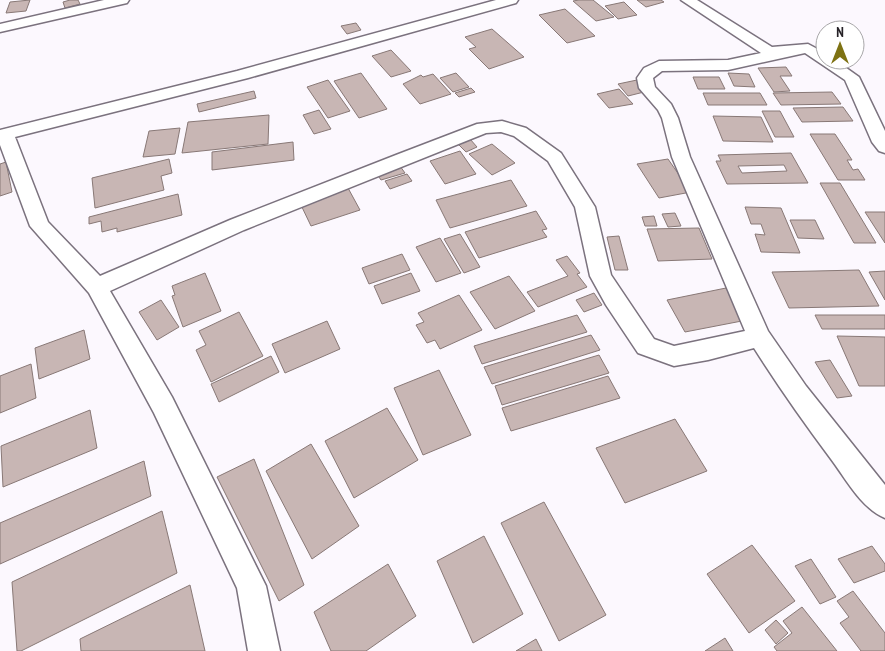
<svg xmlns="http://www.w3.org/2000/svg" width="885" height="651" font-family="'PT Sans Narrow',sans-serif">
<style>
.building{fill:#c8b6b4;stroke:#887876;fill-rule:evenodd}
.lines{fill:none;stroke-linecap:round;stroke-linejoin:round}
.minor-casing{stroke:#7b727e;stroke-width:3}
.minor{fill:#fff;fill-rule:evenodd}
</style>
<rect width="100%" height="100%" fill="#fcf8fe"/>
<path class="building" d="M30,0L26,11L6,13L10,2Z
M70,0H78L80,4L65,8L63,2Z
M579,0H593L614,17L596,21L573,1Z
M637,0H661L664,2L646,7Z
M624,2L637,15L618,19L605,6Z
M565,9L595,36L567,43L539,15Z
M356,23L361,30L347,34L341,26Z
M492,29L524,57L489,69L469,49L476,47L465,37Z
M391,50L411,71L391,77L372,56Z
M786,67L792,76H780L790,91L774,92L758,68Z
M361,73L387,109L359,118L334,81Z
M456,73L469,87L453,92L440,78Z
M728,73L749,74L755,87L734,86Z
M433,74L451,94L420,104L403,84L421,75L423,77Z
M693,77H719L725,89H698Z
M328,80L350,111L328,118L307,87Z
M637,80L648,91L628,96L618,84Z
M471,88L475,92L459,97L455,93Z
M619,89L633,104L609,108L597,94Z
M254,91L256,98L199,112L197,104Z
M832,92L841,104L781,105L773,93Z
M703,93H760L767,105H708Z
M843,107L853,121L802,122L793,108Z
M319,110L331,129L314,134L303,115Z
M762,111H780L794,137H775Z
M269,115L268,144L182,153L188,122Z
M713,116L761,117L773,142L723,141Z
M180,128L175,154L143,157L149,131Z
M810,134H835L852,160H847L853,170L858,169L865,180H838Z
M470,139L477,147L466,152L458,144Z
M293,142L294,160L212,170V152Z
M492,144L515,163L492,175L469,154Z
M460,151L476,174L445,184L430,161Z
M791,153L808,183L727,184L716,161H721L718,155ZM784,165L787,171L742,173L738,166Z
M169,159L172,173L161,176L164,190L95,208L92,178Z
M668,159L691,192L659,198L637,164Z
M6,162L12,192L0,196V164Z
M400,166L405,173L381,180L377,174Z
M407,174L412,181L390,189L385,181Z
M511,180L527,206L450,228L436,200Z
M820,183H840L876,243H854Z
M348,188L360,210L311,226L300,203Z
M178,194L182,215L117,232V228L102,232L101,221L89,224V217Z
M745,207L781,208L800,253L761,252L755,234L765,235L761,224H751Z
M536,211L547,229L542,230L547,237L479,258L465,232Z
M865,212H885V243Z
M675,213L681,226L668,227L662,214Z
M654,216L657,226H645L642,217Z
M790,220H815L824,239L798,238Z
M699,228L712,259L658,261L647,229Z
M460,234L480,267L464,273L444,239Z
M619,236L628,270H615L607,237Z
M440,238L461,273L436,282L416,247Z
M402,254L410,270L369,284L362,268Z
M567,256L580,273L577,274L587,287L538,307L527,292L568,276L556,260Z
M859,270L879,306L789,308L772,272Z
M885,271V300L869,272Z
M205,273L221,311L183,327L172,296L175,295L172,286Z
M411,273L420,291L382,304L374,286Z
M509,276L535,311L495,329L470,292Z
M726,288L747,320L685,332L667,300Z
M594,293L602,305L584,312L576,300Z
M459,295L482,330L440,349L435,340L427,343L416,325L424,322L418,313Z
M161,300L179,327L157,340L139,312Z
M239,312L263,356L211,382L196,350L206,345L199,331Z
M577,315L587,332L482,364L474,346Z
M815,315H885V329H822Z
M327,321L340,349L285,373L272,344Z
M84,330L90,359L39,379L35,348Z
M591,335L600,350L492,384L484,367Z
M837,336L885,337V386H859Z
M599,355L609,373L502,405L495,386Z
M271,356L279,372L219,402L211,384Z
M830,360L852,396L837,398L815,362Z
M31,364L36,398L0,413V376Z
M439,370L471,435L423,455L394,388Z
M608,376L620,398L511,431L502,408Z
M387,408L418,460L354,498L325,441Z
M90,410L97,448L3,487L1,446Z
M675,419L707,471L625,503L596,448Z
M311,444L359,526L312,559L266,471Z
M254,459L304,585L279,601L217,477Z
M144,461L151,496L0,564V523Z
M544,502L606,615L559,641L501,523Z
M162,511L177,573L21,651H17L12,582Z
M484,536L523,614L473,643L437,561Z
M752,545L795,601L749,633L707,574Z
M872,546L885,564V571L854,583L838,559Z
M811,559L836,597L820,604L795,566Z
M388,564L416,616L366,651H331L314,612Z
M190,585L205,651H81L80,639Z
M853,591L885,633V651H861L840,623L849,617L837,601Z
M802,607L837,651H777L774,647L792,633L783,621Z
M776,620L788,633L776,644L765,630Z
M725,638L733,651H705Z
M536,639L542,651H516Z"/>
<g class="lines">
<g class="minor-casing">
<path id="minor" d="M104,0H129L127,3L0,32V24Z
M496,0H518L516,3L248,78L15,137L48,222L100,276L230,220L396,155L477,124L502,121L526,128L561,153L595,207L611,275L654,339L674,346L745,331L672,157L662,118L658,110L639,88L637,78L644,68L659,61L728,60L761,53L681,0H697L772,47L808,44L825,53V60H835L859,77L885,131V153L879,151L872,142L845,80L805,53L728,70L662,71L653,78L655,87L671,104L678,118L690,157L768,331L806,386L885,485V518C861,508 846,479 831,459C804,423 778,386 754,348L708,360L674,366L638,353L606,305L590,276L575,207L548,161L514,136L501,132L486,133L244,230L110,291L172,397L261,576L266,586L280,651H248L237,588L154,413L89,293L30,226L0,145V130L237,71Z"/>
</g>
<use href="#minor" class="minor"/>
</g>
<g transform="translate(840 45)"><circle r="24" fill="#ffffff" stroke="#a8a7a9"/>
<path d="M0-4L9 19L0 12L-9 19Z" fill="#7e7213"/>
<text y="-8" font-size="14" font-weight="bold" text-anchor="middle" fill="#262227">N</text>
</g>
</svg>
